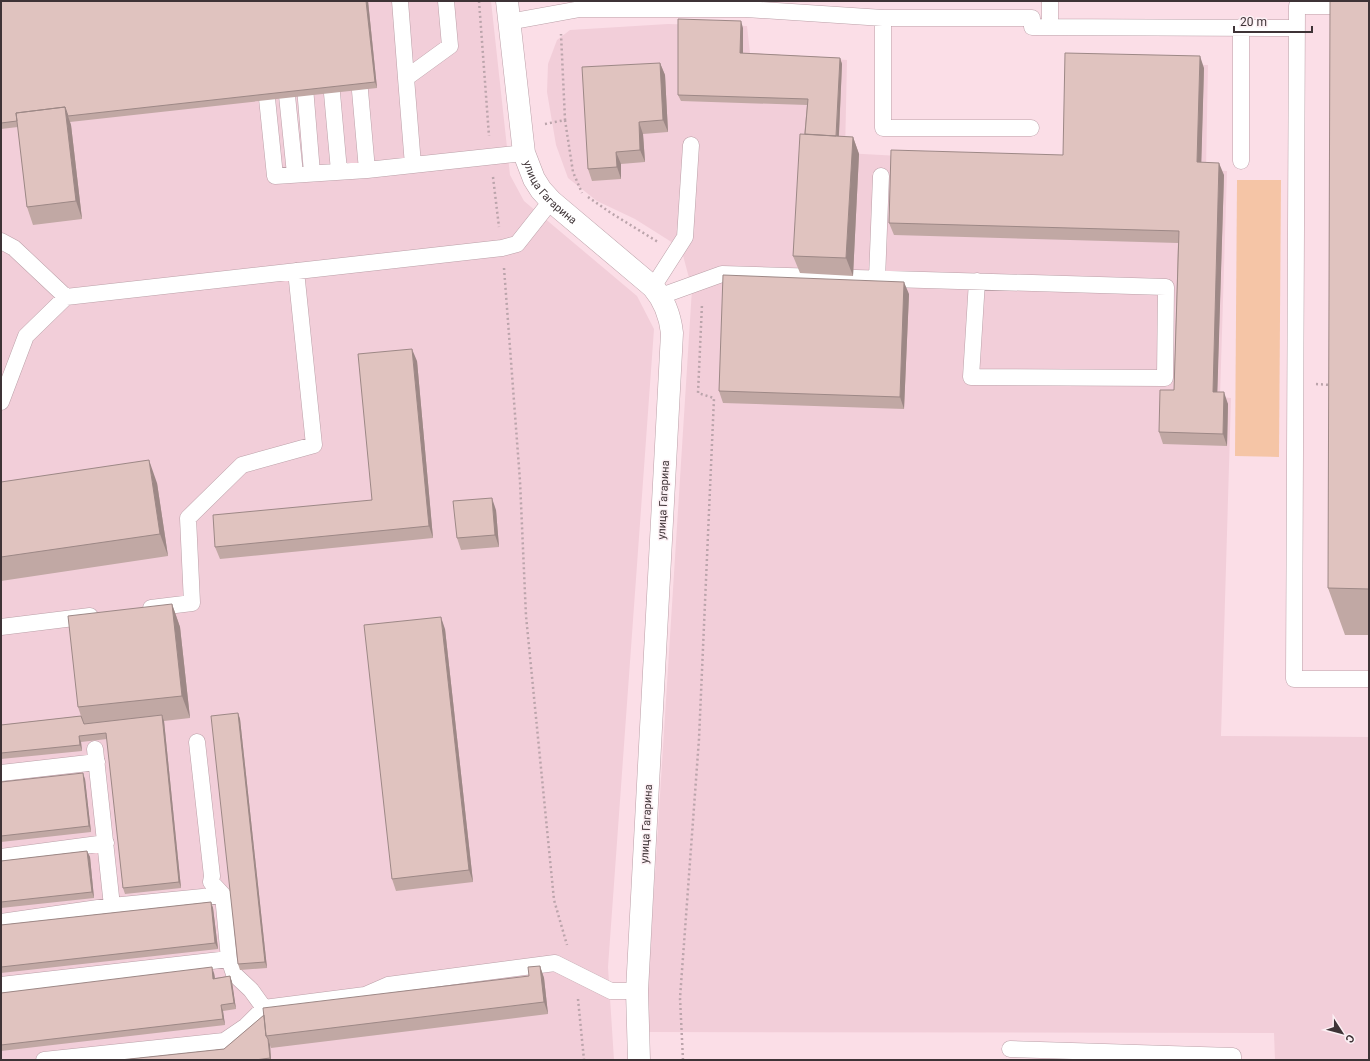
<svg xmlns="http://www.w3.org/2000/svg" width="1370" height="1061" font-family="Roboto,sans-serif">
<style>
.built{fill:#f2ced9}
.green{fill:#f5c5a6}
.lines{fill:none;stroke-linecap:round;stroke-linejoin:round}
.service-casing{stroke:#bba0a8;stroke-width:17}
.tertiary-casing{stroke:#bba0a8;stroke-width:23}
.path{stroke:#bba4ab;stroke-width:2.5;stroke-dasharray:2 3;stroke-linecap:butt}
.service{stroke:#fff;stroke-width:16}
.tertiary{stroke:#fff;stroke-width:22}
.wall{fill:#c1a8a4}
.shaded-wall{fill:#9d8886}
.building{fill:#e0c3bf;stroke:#9d8886}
.labels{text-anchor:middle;stroke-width:3;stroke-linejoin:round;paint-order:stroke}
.street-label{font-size:11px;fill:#3e3336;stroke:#fcf0f4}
</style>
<rect width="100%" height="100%" fill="#fbdee7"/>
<path class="built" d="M1,1H491L510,175L524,201L637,296L654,329L608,967L614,1060H1Z
M668,24L747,26L750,53L847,60L845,153L1064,165L1069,62L1208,65L1206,170L1227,171L1220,397L1231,398L1221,736L1369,737V1060H1275L1274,1033L645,1032L692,289L681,248L635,219L597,201L568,178L556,145L547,92L548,64L557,40L570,30Z"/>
<path class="green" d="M1237,180H1281L1279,457L1235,456Z"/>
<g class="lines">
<g class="service-casing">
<path id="service" d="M400,1L406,78L450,46L446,1
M1347,6H1297L1294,679H1369
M883,18V128H1031
M509,22L580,9H746L883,18H1032V27L1297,28
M1050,27V1
M358,68L367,170
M330,71L339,171
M304,75L312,173
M285,76L295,174
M406,78L413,165
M265,79L275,176L367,170L524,153
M1241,161V27
M1,241L14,248L66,297
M877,279L881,176
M653,287L685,237L691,145
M661,296L722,274L1166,287L1165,378L971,377L977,281
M1,402L26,336L66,297L502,248L517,244L551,201
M151,608L192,603L188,518L242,465L314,445L296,271
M1,627L90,616
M197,742L212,876L211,882L223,895L229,959L234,974L251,990L264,1008L365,995L388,985L555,963L611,991H637
M95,749L112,906
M1,773L97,762
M1,857L106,843
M1,922L112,906L223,895
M1,985L229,959
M1010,1049L1233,1056V1060
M44,1060L224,1041L246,1026L264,1008"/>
</g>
<g class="tertiary-casing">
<g id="tertiary">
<path id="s1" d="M507,1L524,153L534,179L541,190L551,201L653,287C665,301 670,315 672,333L637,991L639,1060"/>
</g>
</g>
<path class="path" d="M479,1L489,136
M565,120L573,172L582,193
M545,124L565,120L561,34
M493,177L499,227
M588,197L611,213L658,242
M504,268L520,481L526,616L554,900L567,945
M1316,384L1331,385
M578,999L584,1060
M683,1060L680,998L699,739L714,398L698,393L702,304"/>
<use href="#service" class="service"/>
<use href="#tertiary" class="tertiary"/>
</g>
<path class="wall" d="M1,1H368L377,88L70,122L71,125L82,219L33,225L27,207L18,127L1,129Z
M1369,1V635H1345L1328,588Z
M743,28V53L840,58L842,64L839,136L853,137L859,154L853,276L800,273L793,256L807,105L681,101L678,95Z
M660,63L665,75L668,132L643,134L645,162L621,164V179L592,181L588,169Z
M1204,68L1201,163L1224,175L1217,392L1228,404L1227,446L1163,444L1159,432L1174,390L1178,243L894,235L889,223L1063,155Z
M909,294L904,409L723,403L719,391Z
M417,361L433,538L220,559L215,547L372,500Z
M1,482L157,483L168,556L1,581Z
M496,510L499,547L461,550L457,538Z
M172,604L180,627L190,718L164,721L181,888L125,894L123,888L107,739L81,742L82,751L1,759V725L81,716L78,707Z
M445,629L473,882L396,891L392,879Z
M238,713L240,719L267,968L240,970L238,964Z
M85,779L91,832L1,842V782Z
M87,851L90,857L94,898L1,908V861Z
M211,902L213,908L218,949L1,973V925Z
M540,966L544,978L548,1014L271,1048L270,1045L271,1060H120L224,1049L264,1015L529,976Z
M214,973L215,978L230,976L232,982L236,1009L223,1011L225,1025L1,1051V993Z"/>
<path class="shaded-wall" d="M366,1H368L377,88L375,82Z
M741,21L743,28V59L740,53Z
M1200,56L1204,68L1201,174L1197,162Z
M840,58L842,64L838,153L836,147Z
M660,63L665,75L668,132L663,120Z
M65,107L71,125L82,219L76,201Z
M639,122L643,134L645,162L640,150Z
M853,137L859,154L853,276L846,258Z
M616,152L621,164V179L617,167Z
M1219,163L1224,175L1217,404L1213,392Z
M904,282L909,294L904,409L900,397Z
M412,349L417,361L433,538L429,526Z
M1224,392L1228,404L1227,446L1223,434Z
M149,460L157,483L168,556L160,534Z
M492,498L496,510L499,547L495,535Z
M172,604L180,627L190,718L182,696Z
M441,617L445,629L473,882L469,870Z
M238,713L240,719L267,968L265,962Z
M162,715L164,721L181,888L179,882Z
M79,736L81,742L82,751L80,745Z
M83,773L85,779L91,832L89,826Z
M87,851L90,857L94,898L92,892Z
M211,902L213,908L218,949L215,943Z
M540,966L544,978L548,1014L544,1002Z
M212,967L214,973L216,985L213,979Z
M230,976L232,982L236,1009L234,1003Z
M221,1005L223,1011L225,1025L223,1019Z
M268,1039L270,1045L271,1060H270V1058Z"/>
<path class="building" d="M1,1H366L375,82L68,116L65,107L16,113L17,121L1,123Z
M1330,1H1369V589L1328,588Z
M678,19L741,21L740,53L840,58L836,136L805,134L808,99L678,95Z
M1065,53L1200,56L1197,162L1219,163L1213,392H1224L1223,434L1159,432L1160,390H1174L1179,231L889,223L891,150L1063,155Z
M660,63L663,120L639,122L640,150L616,152L617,167L588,169L582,67Z
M65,107L76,201L27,207L16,113Z
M800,134L853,137L846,258L793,256Z
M723,275L904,282L900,397L719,391Z
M412,349L429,526L215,547L213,515L372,500L358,354Z
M149,460L160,534L1,557V482Z
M492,498L495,535L457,538L453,501Z
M172,604L182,696L78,707L68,616Z
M441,617L469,870L392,879L364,625Z
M238,713L265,962L238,964L211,716Z
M162,715L179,882L123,888L106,733L79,736L80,745L1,753V725L81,716L84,724Z
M83,773L89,826L1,836V782Z
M87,851L92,892L1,902V861Z
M211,902L215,943L1,967V925Z
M540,966L544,1002L266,1036L263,1008L529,976L528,967Z
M212,967L213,979L230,976L234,1003L221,1005L223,1019L1,1045V993Z
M264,1015L266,1036L268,1039L270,1058L255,1060H120L224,1049Z"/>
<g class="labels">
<g class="street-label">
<text dy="4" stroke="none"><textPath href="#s1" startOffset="201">улица Гагарина</textPath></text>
<text transform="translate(663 500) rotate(-87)" y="4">улица Гагарина</text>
<text transform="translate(646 824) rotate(-87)" y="4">улица Гагарина</text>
</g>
</g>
<rect width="1370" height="1061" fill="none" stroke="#3e3336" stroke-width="4"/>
<g transform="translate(1342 1033) rotate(126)" stroke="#fcf0f4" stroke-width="3" paint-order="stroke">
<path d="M0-3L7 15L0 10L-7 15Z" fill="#3e3336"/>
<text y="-6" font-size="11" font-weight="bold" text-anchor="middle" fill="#3e3336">С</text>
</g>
<path d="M1234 26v6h78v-6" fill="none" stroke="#3e3336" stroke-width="2"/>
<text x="1240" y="26" font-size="12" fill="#3e3336" stroke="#fcf0f4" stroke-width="3" paint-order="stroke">20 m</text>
</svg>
